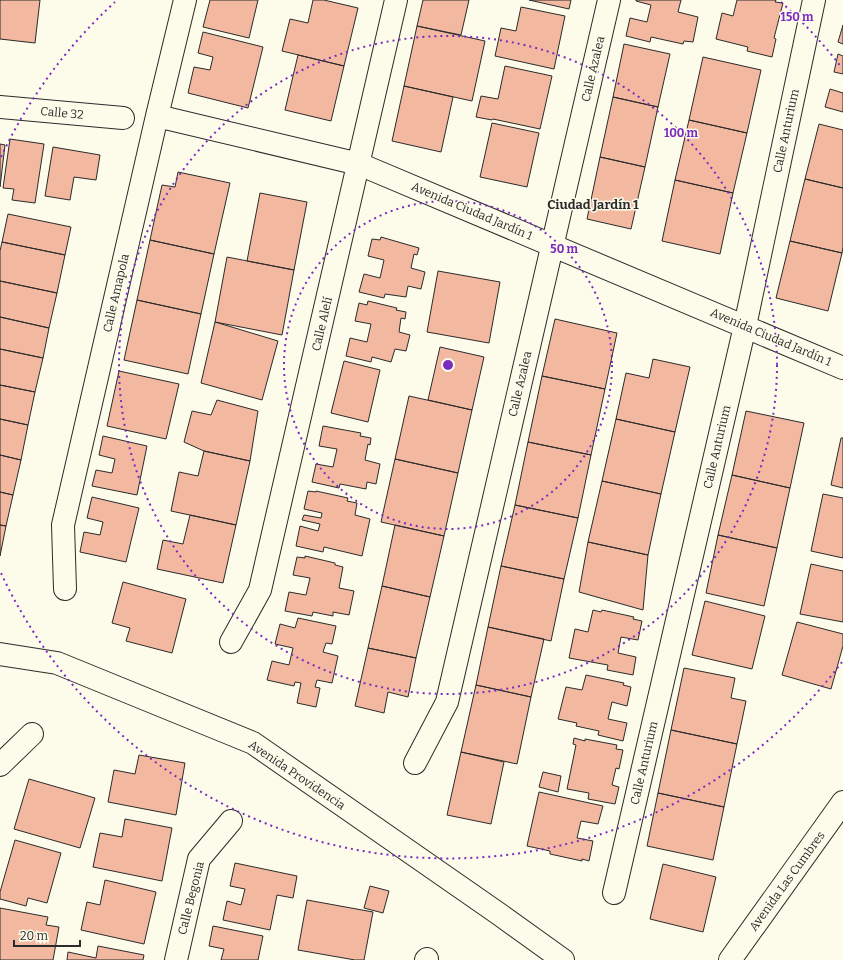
<svg xmlns="http://www.w3.org/2000/svg" width="843" height="960" font-family="Bitter,serif">
<style>
.building{fill:#f2b8a0;stroke:#2b2b2b}
.lines{fill:none;stroke-linecap:round;stroke-linejoin:round}
.minor-casing{stroke:#2b2b2b;stroke-width:24}
.minor{stroke:#fdfbea;stroke-width:22}
.ring{fill:none;stroke:#7b2cbf;stroke-width:2;stroke-dasharray:2 4}
.labels{text-anchor:middle;stroke-width:3;stroke-linejoin:round;paint-order:stroke}
.street-label{font-size:12px;fill:#2b2b2b;stroke:#fdfbea}
.neighbourhood-label{font-size:13px;font-weight:bold;fill:#2b2b2b;stroke:#fdfbea}
.centre{fill:#7b2cbf;stroke:#fdfbea;stroke-width:2}
.ring-label{font-size:12px;text-anchor:middle;font-weight:bold;fill:#7b2cbf;stroke:#fdfbea;stroke-width:3;stroke-linejoin:round;paint-order:stroke}
</style>
<rect width="100%" height="100%" fill="#fdfbea"/>
<path class="building" d="M0,0H40L35,43L0,39Z
M210,0H258L249,38L203,27Z
M313,0H324L358,8L344,66L282,51L290,19L308,23Z
M423,0H469L461,35L417,26Z
M529,0H571L569,9Z
M636,0H681L678,12L698,17L693,42L684,41L683,44L651,37L650,42L626,36L630,18L647,22L651,5L636,1Z
M737,0H776L775,2L783,3L774,38L776,39L772,57L747,51L748,47L716,39L722,13L733,16Z
M521,7L565,16L554,69L495,56L501,28L516,31Z
M843,25V44L838,42Z
M417,26L485,41L472,101L404,86Z
M203,32L263,47L248,108L188,93L194,67L210,70L213,57L198,53Z
M624,44L670,54L658,107L613,97Z
M838,54L843,56V74L834,72Z
M298,55L344,66L331,121L285,110Z
M703,57L761,70L747,133L689,120Z
M505,66L552,76L540,129L493,119L492,120L476,117L481,96L498,99Z
M404,86L453,97L441,152L392,141Z
M830,89L843,93V112L825,107Z
M613,97L658,107L645,167L600,157Z
M689,120L747,133L733,193L675,180Z
M492,123L539,133L527,187L480,177Z
M819,124L843,130V188L805,179Z
M10,139L44,144L35,203L12,200L14,189L3,188Z
M0,144L5,145L0,187Z
M53,147L100,155L96,180L74,177L70,200L45,196Z
M600,157L645,167L631,229L587,219Z
M178,172L230,183L214,254L150,240L162,185L175,187Z
M805,179L843,188V247L842,253L790,241Z
M675,180L733,193L720,254L662,241Z
M260,193L307,202L294,270L247,261Z
M8,214L71,227L65,255L2,242Z
M381,237L419,248L417,255L414,254L411,268L425,272L421,289L408,286L406,297L385,294L384,298L359,292L364,274L380,278L384,260L368,256L372,239L380,240Z
M150,240L214,254L201,314L137,300Z
M790,241L842,253L828,311L776,298Z
M2,242L65,255L57,293L0,281V251Z
M227,257L294,270L282,335L215,322Z
M438,271L500,282L489,343L427,332Z
M0,281L57,293L49,328L0,317Z
M137,300L201,314L188,374L124,360Z
M368,301L397,308L396,310L406,312L405,319L401,318L399,332L410,335L406,351L395,349L391,362L372,357L371,362L346,356L350,338L367,342L371,324L355,321L359,303L367,305Z
M0,317L49,328L43,358L0,349Z
M555,319L617,333L605,389L542,376Z
M215,322L278,341L262,400L201,383Z
M440,347L484,357L472,410L428,400Z
M0,349L43,358L35,392L0,385Z
M653,359L690,367L675,432L616,419L626,373L649,378Z
M344,361L380,370L368,422L331,413Z
M119,371L179,384L166,439L107,426Z
M542,376L605,389L591,455L528,442Z
M0,385L35,392L28,425L0,419Z
M409,396L472,410L458,473L395,459Z
M217,400L258,411L250,461L204,451L184,442L192,411L211,415Z
M746,411L804,423L790,488L732,475Z
M0,419L28,425L21,460L0,455Z
M616,419L675,432L661,494L602,481Z
M323,426L361,433L360,436L371,438L370,445L368,444L365,460L380,464L376,484L367,482L366,489L340,484L339,488L312,482L316,464L333,467L337,449L319,446Z
M103,436L147,446L137,495L92,486L96,470L112,473L115,459L99,455Z
M841,438H843V488L831,485Z
M528,442L591,455L578,518L515,505Z
M204,451L250,461L236,525L171,511L179,472L198,476Z
M0,455L21,460L13,495L0,492Z
M395,459L458,473L444,536L381,522Z
M732,475L790,488L777,548L718,535Z
M602,481L661,494L648,555L588,542Z
M308,491L316,492V491L348,498L347,501L357,503L355,515L370,519L362,556L324,547L323,552L296,546L300,526L318,531L320,524L302,520L304,515L321,518L322,513L304,509Z
M0,492L13,495L6,526L0,525Z
M823,494L843,498V558L811,551Z
M92,497L139,508L126,562L80,552L84,532L100,535L103,522L87,518Z
M515,505L578,518L564,579L501,566Z
M190,515L236,525L223,583L157,569L163,540L183,544Z
M0,525L6,526L0,556Z
M395,525L444,536L430,597L382,586Z
M718,535L777,548L764,606L706,593Z
M588,542L648,555L643,610L579,592Z
M305,556L335,563V565L343,567L339,588L354,591L349,615L333,612V616L313,612L312,616L285,611L289,592L306,595L310,578L293,575L297,557L305,558Z
M811,564L843,571V622L800,614Z
M501,566L564,579L551,641L488,627Z
M123,582L186,599L172,653L126,641L130,628L112,623Z
M382,586L430,597L416,658L368,648Z
M705,601L765,616L752,669L692,655Z
M593,610L601,612L602,610L634,617L633,619L642,621L638,640L621,637L618,653L636,657L633,675L607,670L608,665L569,658L575,629L588,632Z
M298,618L336,626L332,644L326,643L323,652L338,656L332,683L317,680L315,687L320,688L316,707L297,703L301,683L295,682L294,686L267,680L272,661L289,665L293,648L275,644L280,624L295,628Z
M797,622L843,634V646L831,689L782,675Z
M488,627L544,639L531,697L476,685Z
M368,648L416,658L408,697L388,692L384,713L355,706Z
M684,668L735,678L731,698L746,701L737,744L671,730Z
M586,675L624,683L623,685L631,687L627,706L612,702L608,719L627,723L623,741L598,735L599,731L576,726L577,723L558,719L566,687L582,690Z
M476,685L531,697L517,764L461,752Z
M671,730L737,744L724,807L658,793Z
M574,738L585,741V739L617,745L616,749L623,750L619,769L616,768L612,785L619,787L615,804L588,799L589,793L567,789L576,745L573,744Z
M461,752L504,762L491,824L447,815Z
M139,755L185,763L176,815L108,802L114,770L135,774Z
M543,772L561,776L558,792L539,787Z
M29,779L95,798L80,848L14,829Z
M539,792L603,806L598,824L581,821L577,838L593,841L589,861L582,859V861L550,854V851L527,846Z
M658,793L724,807L713,860L647,846Z
M125,819L172,828L162,881L93,867L100,833L122,837Z
M15,840L61,853L47,903L28,898L26,906L0,899V892Z
M235,863L297,876L293,898L277,895L270,930L223,920L227,901L241,905L245,889L230,886Z
M663,864L716,877L703,932L650,919Z
M105,880L156,892L144,944L81,930L87,902L100,905Z
M370,886L389,891L383,913L364,908Z
M307,900L373,912L364,960H355L298,950Z
M0,908L48,917L46,925L59,927L53,960H0Z
M213,926L263,936L258,960H221L224,949L209,946Z
M98,946L144,955L143,960H67L68,952L96,958Z"/>
<g class="lines">
<g class="minor-casing">
<path id="minor" d="M0,107L123,118
M157,116L359,164L843,368
M65,589L63,525L157,116L185,0
M231,642L260,590L396,0
M0,654L57,663L253,743L499,914L563,960
M415,763L447,702L609,0
M0,765L32,734
M614,893L745,326L814,0
M176,960L199,859L231,821
M426,960L427,959
M730,960L843,802"/>
</g>
<use href="#minor" class="minor"/>
</g>
<g class="ring">
<circle cx="448" cy="365" r="164"/>
<circle cx="448" cy="365" r="329"/>
<path d="M842 662A493 493 0 0 1 1 573M1 157A493 493 0 0 1 115 2M781 2A493 493 0 0 1 842 68"/>
</g>
<g class="labels">
<g class="street-label">
<text transform="translate(593 69) rotate(-77)" y="4">Calle Azalea</text>
<text transform="translate(62 113) rotate(5)" y="4">Calle 32</text>
<text transform="translate(786 131) rotate(-78)" y="4">Calle Anturium</text>
<text transform="translate(472 211) rotate(23)" y="4">Avenida Ciudad Jardín 1</text>
<text transform="translate(116 293) rotate(-77)" y="4">Calle Amapola</text>
<text transform="translate(322 324) rotate(-77)" y="4">Calle Alelí</text>
<text transform="translate(771 337) rotate(23)" y="4">Avenida Ciudad Jardín 1</text>
<text transform="translate(520 384) rotate(-77)" y="4">Calle Azalea</text>
<text transform="translate(717 447) rotate(-77)" y="4">Calle Anturium</text>
<text transform="translate(644 763) rotate(-77)" y="4">Calle Anturium</text>
<text transform="translate(297 775) rotate(34)" y="4">Avenida Providencia</text>
<text transform="translate(787 881) rotate(-54)" y="4">Avenida Las Cumbres</text>
<text transform="translate(191 898) rotate(-76)" y="4">Calle Begonia</text>
</g>
<g class="neighbourhood-label">
<text x="593" y="209">Ciudad Jardín 1</text>
</g>
</g>
<circle cx="448" cy="365" r="6" class="centre"/>
<g class="ring-label">
<text x="797" y="21">150 m</text>
<text x="681" y="137">100 m</text>
<text x="564" y="253">50 m</text>
</g>
<path d="M14 940v6h66v-6" fill="none" stroke="#2b2b2b" stroke-width="2"/>
<text x="20" y="940" font-size="12" fill="#2b2b2b" stroke="#fdfbea" stroke-width="3" paint-order="stroke">20 m</text>
</svg>
